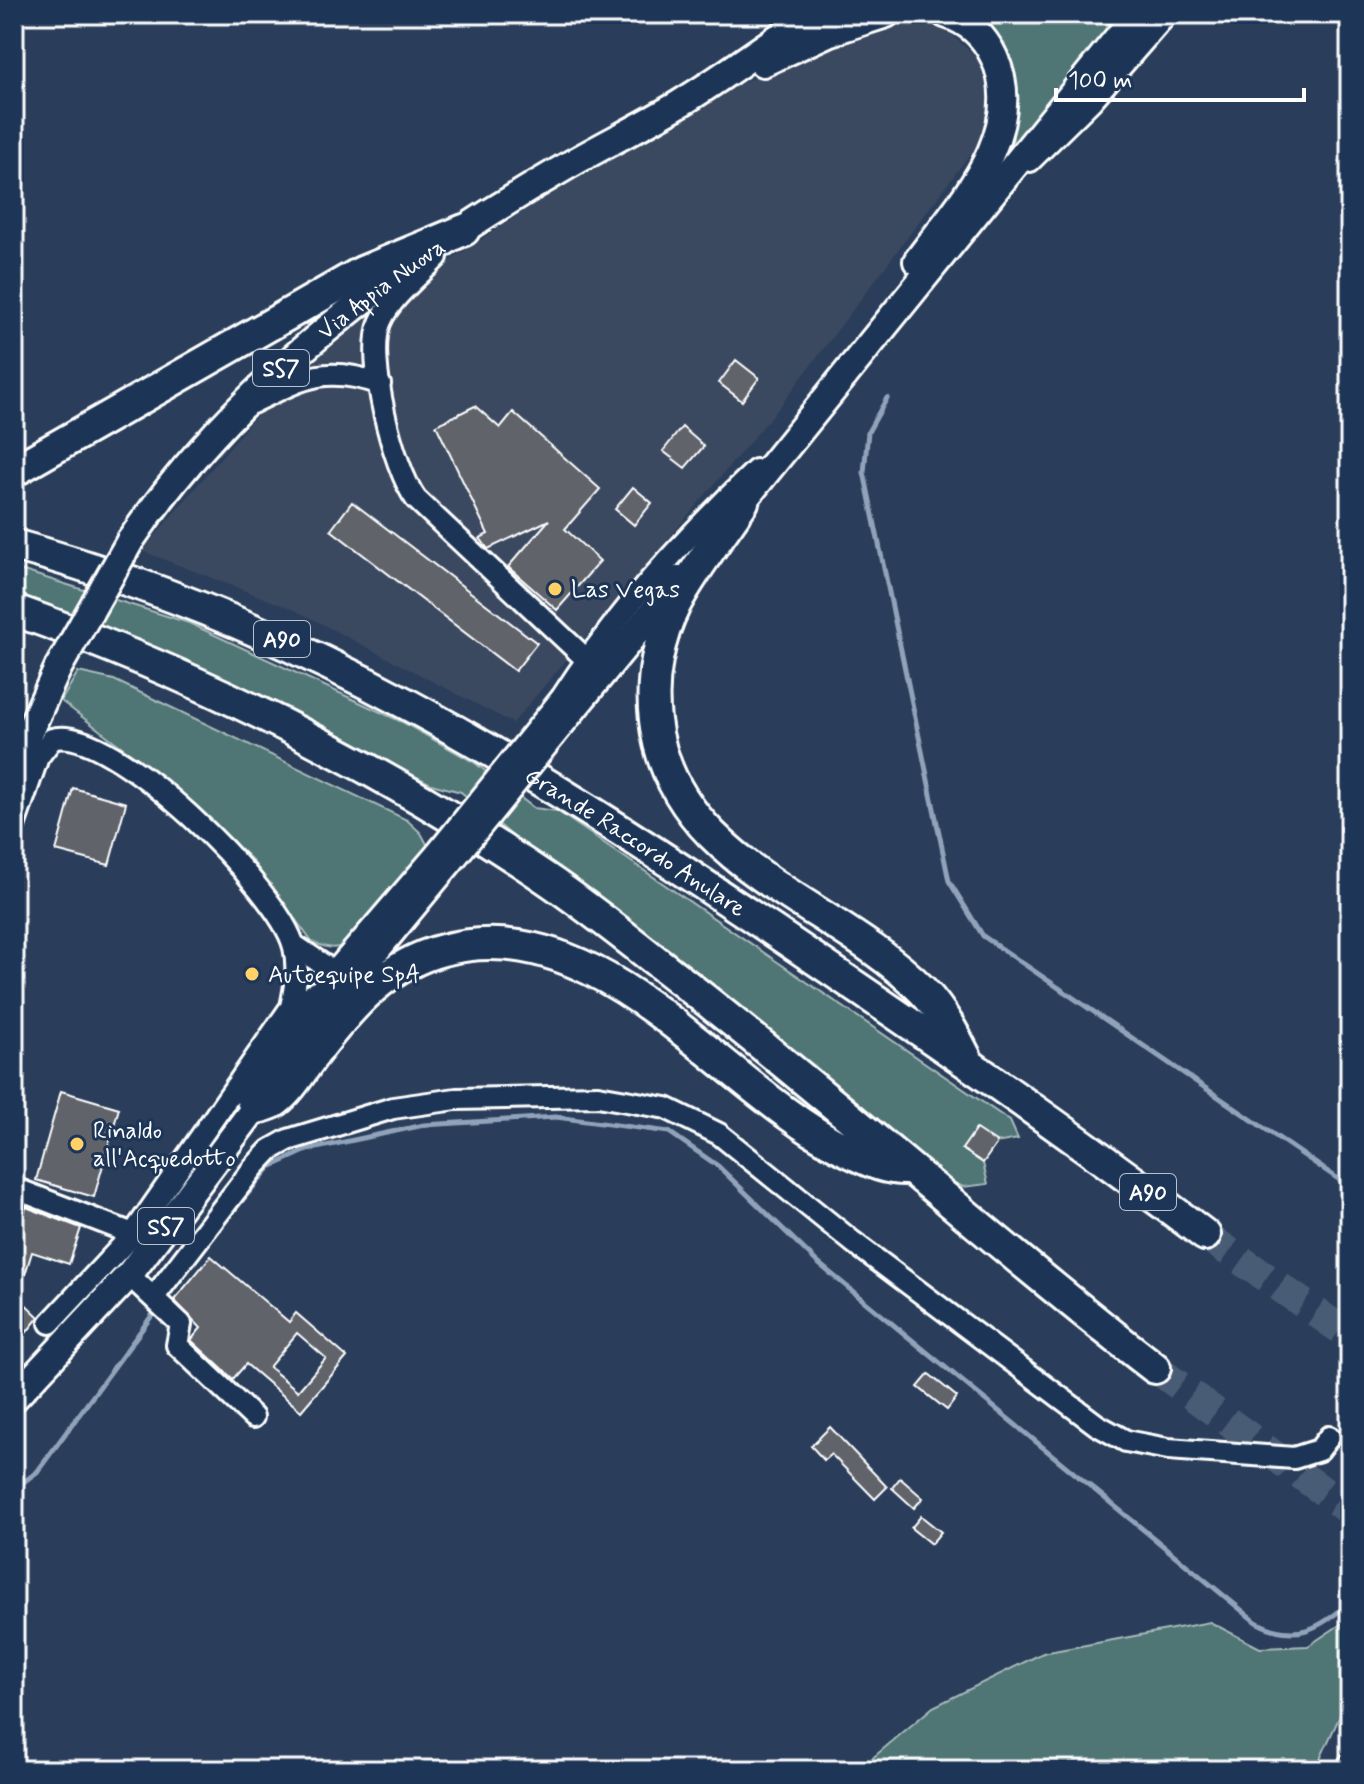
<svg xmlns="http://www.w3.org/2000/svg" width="1364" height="1784" font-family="Mynerve,sans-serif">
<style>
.built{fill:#3a4960}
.green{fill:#507475;stroke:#a8baba;stroke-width:2}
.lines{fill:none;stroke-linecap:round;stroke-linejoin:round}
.stream{stroke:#91a3ba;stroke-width:5}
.building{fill:#60646b;stroke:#fff;stroke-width:2;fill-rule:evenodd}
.highway-tunnel{stroke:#4a5b74;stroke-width:30;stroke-dasharray:30 15;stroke-linecap:butt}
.minor-casing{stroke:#fff;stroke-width:26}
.major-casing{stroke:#fff;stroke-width:32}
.highway-casing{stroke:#fff;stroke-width:36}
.minor{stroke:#1d3557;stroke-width:20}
.major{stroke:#1d3557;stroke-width:26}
.highway{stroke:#1d3557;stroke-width:30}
.minor-bridge-casing{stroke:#fff;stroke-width:26;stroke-linecap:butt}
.major-bridge-casing{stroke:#fff;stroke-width:32;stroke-linecap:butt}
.minor-bridge{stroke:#1d3557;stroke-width:20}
.major-bridge{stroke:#1d3557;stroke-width:26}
.poi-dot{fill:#ffd166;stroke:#1d3557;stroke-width:3}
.labels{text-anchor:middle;stroke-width:6;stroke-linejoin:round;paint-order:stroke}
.shield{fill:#1d3557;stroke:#bbc2cd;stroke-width:2}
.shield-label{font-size:22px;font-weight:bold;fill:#fff}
.street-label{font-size:24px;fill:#fff;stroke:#1d3557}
.poi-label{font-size:24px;fill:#fff;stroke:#1d3557;text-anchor:start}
</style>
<rect width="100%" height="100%" fill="#2a3e5b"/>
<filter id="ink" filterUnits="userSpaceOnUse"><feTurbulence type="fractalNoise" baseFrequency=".0125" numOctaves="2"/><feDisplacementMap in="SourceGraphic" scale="16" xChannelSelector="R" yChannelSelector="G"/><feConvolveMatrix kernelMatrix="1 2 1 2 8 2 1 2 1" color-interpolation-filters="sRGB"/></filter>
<g filter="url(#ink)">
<path class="built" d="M892,23L944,27L978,59L991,101L983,137L781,405L513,723L295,610L142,551L250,423L320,347L629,141L770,69Z"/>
<path class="green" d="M978,14H1119L1012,146C1017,95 1021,50 978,14Z
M14,568L189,623L402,722L475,763L534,808L557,811L1010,1121L1018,1139L963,1149L983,1163L988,1184L963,1187L945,1178L712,985L523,845L461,792L431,784L161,650L14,593Z
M78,672L114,680L407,820L421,833L428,846C416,871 367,935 342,946C332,950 322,946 312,942L251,859L167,781L61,701Z
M1350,1618V1694L1315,1770H849L869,1761L933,1707L1043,1653L1210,1622L1260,1648L1308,1646Z"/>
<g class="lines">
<path class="stream" d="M887,398L868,432L864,472L949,881L983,936L1350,1187
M226,1220L270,1167L307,1150L424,1125L556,1117L669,1132L718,1166L818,1263L1256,1622C1295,1643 1320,1629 1350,1602
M14,1489L37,1472L156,1310"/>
</g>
<path class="building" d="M736,360L759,378L742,401L719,383Z
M475,406L500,428L513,412L600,489L565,529L600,561L557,610L508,567L549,520L488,549L480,538L488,534L436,425Z
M682,427L704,446L685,468L663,451Z
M633,487L652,503L634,525L615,509Z
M352,502L537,643L515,671L331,530Z
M73,788L126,803L109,865L56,851Z
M61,1091L119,1108L94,1197L36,1180Z
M976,1129L997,1143L983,1163L962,1149Z
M26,1207L81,1228L69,1264L32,1252L18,1297L39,1317L22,1338L14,1330V1245Z
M211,1256L289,1322L296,1313L347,1357L301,1411L246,1364L233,1379L191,1340L201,1328L174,1300ZM297,1333L326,1358L298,1391L269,1367Z
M929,1374L957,1397L947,1410L918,1387Z
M830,1427L887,1487L875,1499L831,1454L824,1460L811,1446Z
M900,1478L923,1498L914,1508L892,1488Z
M921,1516L941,1532L931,1544L911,1528Z"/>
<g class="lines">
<path class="highway-tunnel" d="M1205,1235L1350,1336
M1155,1368L1350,1511"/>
<g class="minor-casing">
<path id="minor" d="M1030,161L1092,100L1167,14
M437,257C419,276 390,298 380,323C366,359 393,468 416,499L586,659
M252,403C301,379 324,364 380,384
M562,697C615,614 684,538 756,470
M14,826L38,757L52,739C110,721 280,891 294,947C299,967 295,988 291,1007
M294,945L334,972
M247,1101L334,972L437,852
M14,1188L133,1234
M129,1275L181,1324L177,1345L253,1417
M154,1297L254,1167L270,1150L288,1140L393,1108L456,1099L598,1096L666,1108L719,1134L853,1242L1097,1425L1126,1441L1168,1449L1294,1458L1319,1450L1329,1437
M50,1323L133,1234L291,1007L323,988
M1347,1770L1350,1763"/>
</g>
<g class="major-casing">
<g id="major">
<path d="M763,63L830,32L886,14"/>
<path d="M917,261C958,205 1029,132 994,57C984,35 968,21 945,14"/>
<path d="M730,517L1137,14"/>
<path id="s1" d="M130,541C238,381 398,264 562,169C601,146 641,127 679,104C726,76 768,42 815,14"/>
<path d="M573,709L680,579"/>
<path d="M14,765L58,668"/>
<path d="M14,1398L129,1275L344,989L449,862"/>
</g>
</g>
<g class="highway-casing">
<g id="highway">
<path d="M14,471L362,272L464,230"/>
<path d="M743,502C721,535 695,568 676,603C658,638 650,681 655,720C671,865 835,901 923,991C943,1012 955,1036 968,1062"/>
<path id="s2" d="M14,545C303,624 526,765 772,930C919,1029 1064,1128 1205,1235"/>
<path d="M14,610C203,677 378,765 544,877C596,912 644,952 693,990C850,1113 997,1246 1155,1368"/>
<path d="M254,1109C260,1107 271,1105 276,1101C292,1089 305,1065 318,1049C352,1005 388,964 443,950C602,908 720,1088 846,1150C867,1160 884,1170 908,1169"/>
</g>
</g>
<use href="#minor" class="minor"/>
<use href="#major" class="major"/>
<use href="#highway" class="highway"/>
<g class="minor-bridge-casing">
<path id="minor-bridge" d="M437,852L562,697"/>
</g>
<g class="major-bridge-casing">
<path id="major-bridge" d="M58,668L130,541
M449,862L573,709"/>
</g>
<use href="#minor-bridge" class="minor-bridge"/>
<use href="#major-bridge" class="major-bridge"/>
</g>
</g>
<g class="poi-dot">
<circle cx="555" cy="589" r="8"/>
<circle cx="252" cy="974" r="8"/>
<circle cx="77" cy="1144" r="8"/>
</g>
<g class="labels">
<g class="shield">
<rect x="253" y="350" width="56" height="36" rx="6"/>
<rect x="254" y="621" width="56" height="36" rx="6"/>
<rect x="1120" y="1174" width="56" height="36" rx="6"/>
<rect x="138" y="1208" width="56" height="36" rx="6"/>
</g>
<g class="shield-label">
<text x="281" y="376">SS7</text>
<text x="282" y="647">A90</text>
<text x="1148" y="1200">A90</text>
<text x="166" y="1234">SS7</text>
</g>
<g class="street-label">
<text dy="8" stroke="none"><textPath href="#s1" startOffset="358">Via Appia Nuova</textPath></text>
<text dy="8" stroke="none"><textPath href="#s2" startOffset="692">Grande Raccordo Anulare</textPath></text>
</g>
<g class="poi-label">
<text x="571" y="597">Las Vegas</text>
<text x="268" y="982">Autoequipe SpA</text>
<text x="93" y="1138">Rinaldo<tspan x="93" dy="28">all'Acquedotto</tspan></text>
</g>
</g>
<rect width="1364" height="1784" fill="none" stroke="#1d3557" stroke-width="48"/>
<rect x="24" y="24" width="1316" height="1736" fill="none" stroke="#fff" stroke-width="3" filter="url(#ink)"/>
<path d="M1056 88v12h248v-12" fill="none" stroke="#ffffff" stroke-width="4"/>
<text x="1068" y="88" font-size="24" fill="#ffffff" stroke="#1d3557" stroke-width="6" paint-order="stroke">100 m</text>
</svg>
